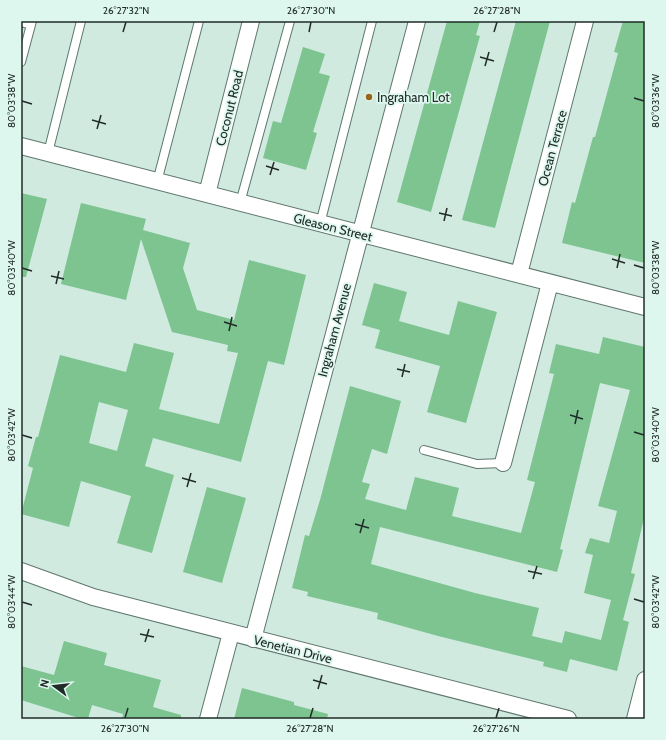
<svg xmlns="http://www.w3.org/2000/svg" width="666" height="740" font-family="Cabin,sans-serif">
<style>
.building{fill:#7dc490;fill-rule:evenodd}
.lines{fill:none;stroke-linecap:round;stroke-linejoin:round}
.service-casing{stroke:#5f776e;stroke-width:10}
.minor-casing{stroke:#5f776e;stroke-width:18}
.service{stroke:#fff;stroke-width:8}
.minor{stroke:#fff;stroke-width:16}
.ticks{fill:none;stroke:#212b27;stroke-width:1.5}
.poi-dot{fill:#976618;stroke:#ddf7ee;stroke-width:1.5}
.labels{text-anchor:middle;stroke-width:3.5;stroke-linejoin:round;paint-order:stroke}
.poi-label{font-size:13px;fill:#212b27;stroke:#ddf7ee;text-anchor:start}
.street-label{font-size:13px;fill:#212b27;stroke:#ddf7ee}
.neatline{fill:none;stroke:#212b27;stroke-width:1.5}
.ticks-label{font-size:10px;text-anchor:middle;fill:#212b27}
</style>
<rect width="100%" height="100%" fill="#d0eae0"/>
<path class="building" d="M447,21H480L476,35L480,36L431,212L397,202Z
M516,21H550L495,228L462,220Z
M623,21H645V263L562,243L572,202L575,203L593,137H595L618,53L614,52Z
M303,47L325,54L319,73L330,76L313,132L317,133L306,170L263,158L273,121L281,123Z
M21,193L47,199L26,277H21Z
M81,203L146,219L143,230L190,243L183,268L197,310L234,320L249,260L306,275L284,365L268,361L241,462L153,438L145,466L174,475L152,553L117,543L131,496L81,481L69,527L21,514L33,468L28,466L36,437H38L60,355L126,372L134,343L174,353L159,409L219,424L238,353L227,351L228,345L172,332L141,239L126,300L61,284ZM99,402L128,410L117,451L89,443Z
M374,283L407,292L399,321L449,335L458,301L497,312L466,423L427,412L440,366L375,348L380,330L362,325Z
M603,337L645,347V514L631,573L635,574L623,620L629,622L617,671L570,659L567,672L543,666L544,662L438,636L377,619L378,613L307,596L308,592L292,588L305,535L309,536L320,500L350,386L401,401L387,454L372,449L362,482L370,484L365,499L406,510L415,477L459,488L452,516L521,533L535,482L527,480L554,374L549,373L556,344L599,354ZM600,383L630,390L598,506L617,511L609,543L590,538L585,553L593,555L584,593L611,600L601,640L565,631L562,643L532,636L539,608L475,593L371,564L380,527L557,572L563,550L560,549Z
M207,487L246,498L222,583L183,572Z
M64,641L107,653L104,665L161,680L153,707L181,715V719H122L123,714L92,705L88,719H82L21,700V666L54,675Z
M242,688L294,702V705L328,714L327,719H234Z"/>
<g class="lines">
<g class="service-casing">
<path id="service" d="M21,22L31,25
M21,62L32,21
M48,153L81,21
M157,182L199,21
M240,203L290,21
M320,224L372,21
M424,450L477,464L503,463"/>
</g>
<g class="minor-casing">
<path id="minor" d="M21,146L645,307
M207,194L251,21
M519,274L585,21
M503,463L550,283
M21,571L93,597L568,719
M253,639L417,21
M208,719L231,633
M635,719L645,680"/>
</g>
<use href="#service" class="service"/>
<use href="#minor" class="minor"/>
</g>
<path class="ticks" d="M123,32L126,22M309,32L311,22M494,32L497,22M480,57L494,61M485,66L489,52M634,98L644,101M22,101L32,104M92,120L106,124M97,129L101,115M266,166L279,170M270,175L274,162M439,213L452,216M444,221L447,208M612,259L625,263M634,265L644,268M22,268L32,271M617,268L620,254M51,276L64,279M56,284L59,271M224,322L237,326M229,331L232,317M397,369L410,372M402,377L405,364M570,415L583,419M575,424L578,410M634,432L644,435M22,435L32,438M182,478L196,482M187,487L191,473M355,524L369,528M360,533L364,519M528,571L542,574M533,579L537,566M634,599L644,602M22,602L32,605M140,634L154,637M145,642L149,629M313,680L327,684M318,689L322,675M125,718L128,708M310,718L313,708M496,718L499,708"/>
<circle class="poi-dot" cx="369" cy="97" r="4"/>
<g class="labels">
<g class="poi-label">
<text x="377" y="102">Ingraham Lot</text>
</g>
<g class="street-label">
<text transform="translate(229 108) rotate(-76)" y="5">Coconut Road</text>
<text transform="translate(552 148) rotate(-75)" y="5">Ocean Terrace</text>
<text transform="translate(333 227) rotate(14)" y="5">Gleason Street</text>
<text transform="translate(334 330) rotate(-75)" y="5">Ingraham Avenue</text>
<text transform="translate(293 649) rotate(14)" y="5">Venetian Drive</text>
</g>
</g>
<rect width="666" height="740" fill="none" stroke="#ddf7ee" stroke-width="44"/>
<g transform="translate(54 686) rotate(285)" stroke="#ddf7ee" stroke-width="3" paint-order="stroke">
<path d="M0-3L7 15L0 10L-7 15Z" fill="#212b27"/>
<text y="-6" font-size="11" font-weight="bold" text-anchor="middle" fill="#212b27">N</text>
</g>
<rect x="22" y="22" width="622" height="696" class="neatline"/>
<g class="ticks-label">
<text x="126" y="14">26°27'32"N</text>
<text x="311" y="14">26°27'30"N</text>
<text x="497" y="14">26°27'28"N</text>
<text transform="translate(655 101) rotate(-90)" y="4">80°03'36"W</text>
<text transform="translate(11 101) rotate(-90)" y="4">80°03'38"W</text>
<text transform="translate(655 268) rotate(-90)" y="4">80°03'38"W</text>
<text transform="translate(11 268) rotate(-90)" y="4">80°03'40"W</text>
<text transform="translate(655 435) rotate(-90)" y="4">80°03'40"W</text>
<text transform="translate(11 435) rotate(-90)" y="4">80°03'42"W</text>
<text transform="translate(655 602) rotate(-90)" y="4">80°03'42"W</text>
<text transform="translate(11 602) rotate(-90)" y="4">80°03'44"W</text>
<text x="125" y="732">26°27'30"N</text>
<text x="310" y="732">26°27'28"N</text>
<text x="496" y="732">26°27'26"N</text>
</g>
</svg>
